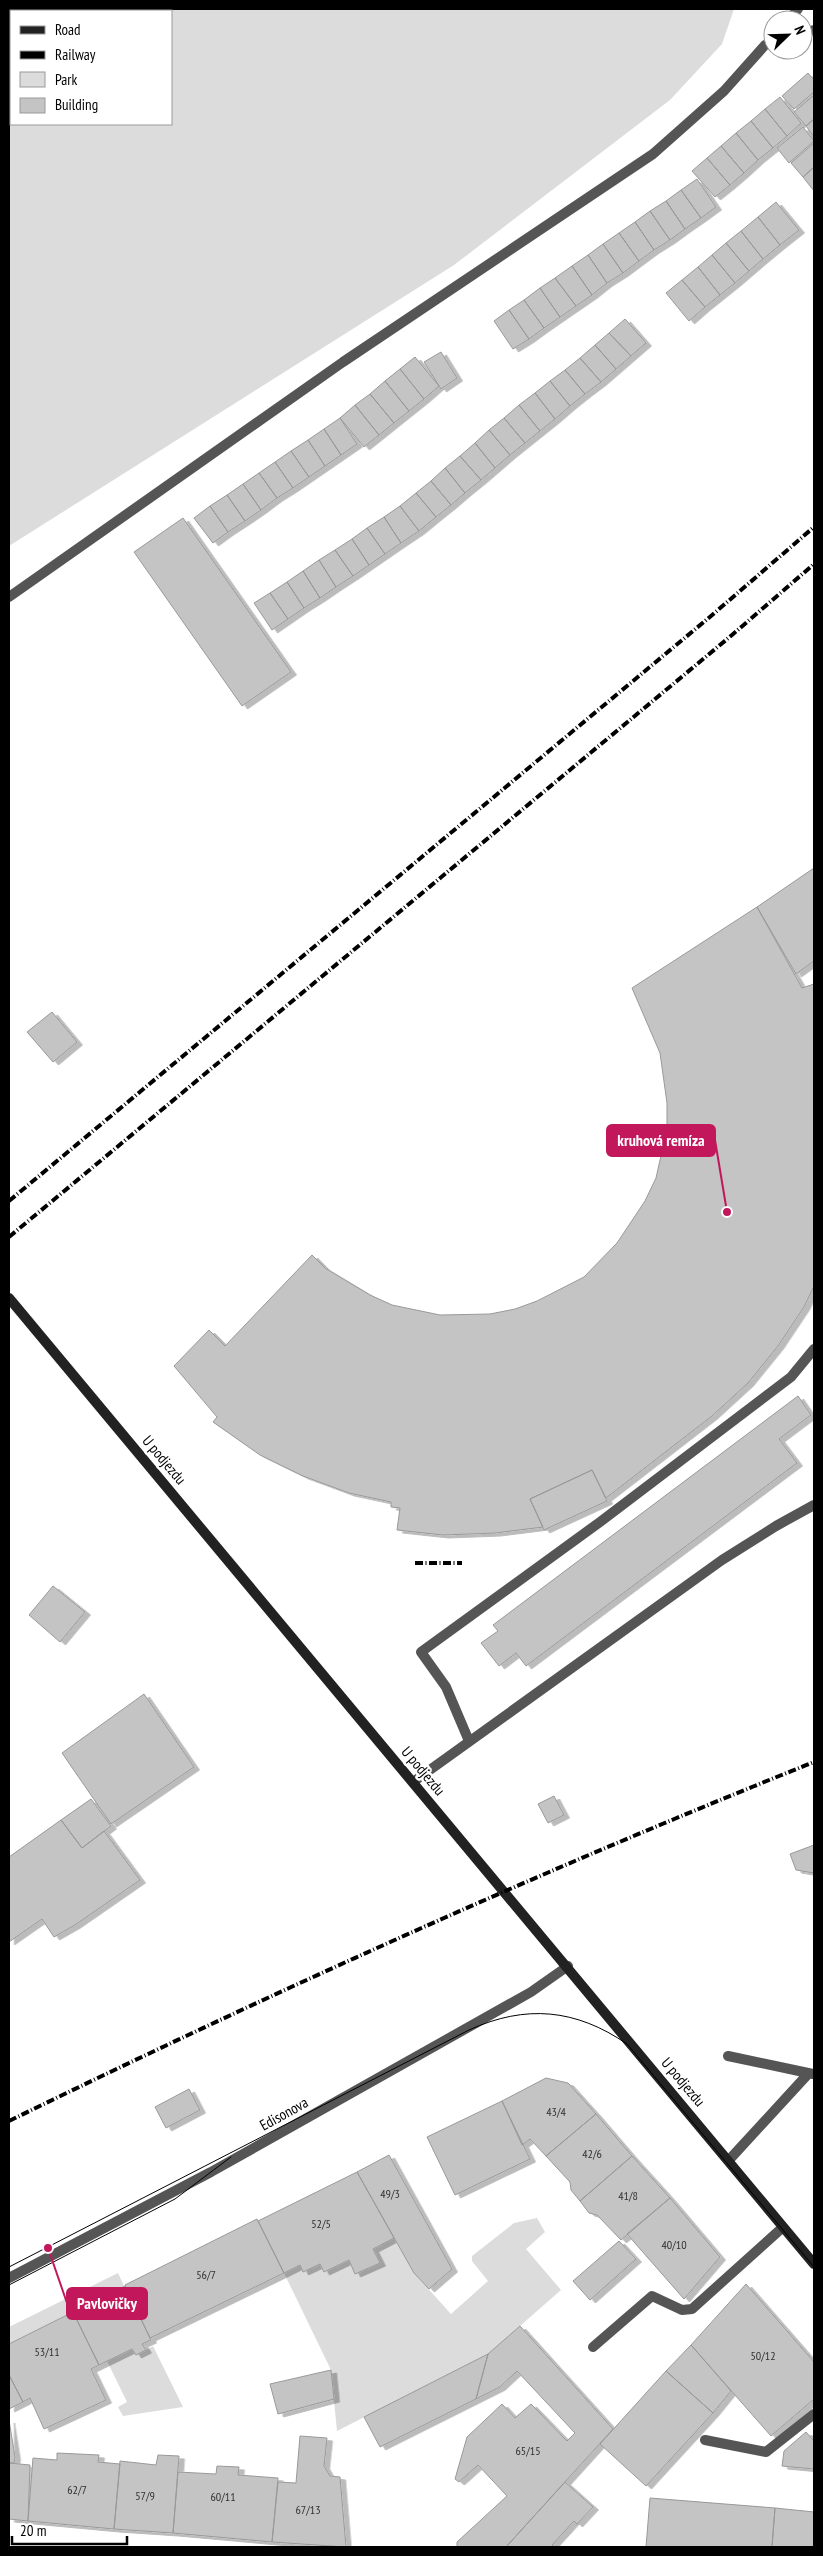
<svg xmlns="http://www.w3.org/2000/svg" width="823" height="2556" font-family="'PT Sans Narrow',sans-serif">
<style>
.green{fill:#dcdcdc;fill-rule:evenodd}
.building{fill:#c4c4c4;stroke:#999;filter:url(#shadow)}
.lines{fill:none;stroke-linecap:round;stroke-linejoin:round}
.lane{stroke:#555;stroke-width:10}
.street{stroke:#555;stroke-width:10}
.secondary{stroke:#222;stroke-width:10}
.tram{stroke:#000;stroke-width:1}
.rail{stroke:#000;stroke-width:4;stroke-dasharray:8 2.5 1 2.5;stroke-linecap:butt}
.labels{text-anchor:middle;stroke-width:5;stroke-linejoin:round;paint-order:stroke}
.number-label{font-size:12px;fill:#313131}
.street-label{font-size:15px;fill:#000;stroke:#fff}
.leader{fill:none;stroke:#c2185b;stroke-width:2}
.callout-dot{fill:#c2185b;stroke:#fff;stroke-width:2}
.callout{fill:#c2185b;stroke:#c2185b;stroke-width:2}
.callout-label{font-size:16px;text-anchor:middle;font-weight:bold;fill:#fff}
</style>
<defs>
<filter id="shadow"><feDropShadow dx="5.5" dy="3" stdDeviation="0" flood-color="#0004"/></filter>
</defs>
<rect width="100%" height="100%" fill="#fff"/>
<path class="green" d="M9,9H734L722,44L670,100L454,265L9,546ZM11,11H171V124H11Z
M537,2218L545,2232L526,2249L561,2290L488,2354L337,2431L331,2370L284,2273L300,2265L320,2264L325,2272L349,2260L356,2274L379,2263L373,2249L394,2238L414,2273L451,2314L488,2281L472,2261V2256L514,2223Z
M118,2273L124,2286L9,2344V2327Z
M153,2346L183,2407L123,2416L118,2407L127,2402L107,2361L132,2349L136,2355Z"/>
<path class="building" d="M808,73L814,80V92L794,109L782,96Z
M814,95V119L806,126L794,112Z
M780,97L801,123L787,136L765,109Z
M765,109L787,136L773,148L751,121Z
M814,119V137L806,126Z
M751,121L773,148L758,160L736,133Z
M803,127L814,141L789,163L777,148Z
M736,133L758,160L744,173L721,146Z
M814,143V167L803,177L791,163Z
M721,146L744,173L730,185L707,158Z
M707,158L730,185L715,197L692,171Z
M814,167V191L803,177Z
M697,179L716,207L701,218L681,190Z
M681,190L701,218L685,229L666,201Z
M666,201L685,229L670,240L650,211Z
M776,202L799,230L780,245L758,217Z
M650,211L670,240L654,250L635,222Z
M758,217L780,245L763,259L741,231Z
M635,222L654,250L639,261L619,233Z
M741,231L763,259L749,271L726,243Z
M619,233L639,261L623,273L603,244Z
M726,243L749,271L735,283L712,255Z
M603,244L623,273L607,283L588,255Z
M588,255L607,283L592,295L572,266Z
M712,255L735,283L720,295L698,267Z
M572,266L592,295L576,306L555,278Z
M698,267L720,295L705,307L682,280Z
M555,278L576,306L560,317L540,288Z
M682,280L705,307L689,321L666,293Z
M540,288L560,317L544,328L524,300Z
M524,300L544,328L529,339L509,310Z
M509,310L529,339L513,349L494,321Z
M625,319L646,343L631,356L609,333Z
M609,333L631,356L616,369L595,345Z
M595,345L616,369L601,382L580,358Z
M441,352L457,378L441,389L424,362Z
M415,357L439,386L424,399L400,369Z
M580,358L601,382L585,394L565,370Z
M400,369L424,399L409,411L385,381Z
M565,370L585,394L570,406L550,381Z
M385,381L409,411L394,423L370,394Z
M550,381L570,406L555,419L535,393Z
M535,393L555,419L540,431L519,405Z
M370,394L394,423L379,435L355,405Z
M355,405L379,435L364,447L340,418Z
M519,405L540,431L525,443L504,418Z
M340,418L357,444L341,455L324,429Z
M504,418L525,443L510,455L489,430Z
M324,429L341,455L325,466L308,440Z
M489,430L510,455L495,468L475,443Z
M308,440L325,466L309,477L291,451Z
M475,443L495,468L481,480L460,456Z
M291,451L309,477L293,488L275,462Z
M460,456L481,480L465,493L445,468Z
M275,462L293,488L277,498L259,473Z
M445,468L465,493L451,505L431,481Z
M259,473L277,498L261,510L243,484Z
M431,481L451,505L436,517L416,493Z
M243,484L261,510L245,521L227,495Z
M416,493L436,517L419,531L400,506Z
M227,495L245,521L228,532L210,506Z
M210,506L228,532L213,543L194,518Z
M400,506L419,531L401,543L384,517Z
M384,517L401,543L385,554L367,528Z
M183,518L291,672L242,706L134,552Z
M367,528L385,554L369,565L352,539Z
M352,539L369,565L353,576L335,550Z
M335,550L353,576L336,587L319,560Z
M319,560L336,587L320,598L303,571Z
M303,571L320,598L304,608L287,582Z
M287,582L304,608L288,619L270,593Z
M270,593L288,619L272,630L254,603Z
M814,868V961L796,974L757,907Z
M757,907L802,988L814,984V1286L804,1307L778,1346L748,1383L712,1416L606,1498L592,1470L530,1499L543,1527L495,1533L443,1535L397,1530L400,1508L391,1507V1502L349,1493L303,1476L260,1455L213,1422L217,1417L174,1366L209,1330L225,1346L312,1255L325,1268L370,1295L392,1305L440,1315L490,1314L515,1309L537,1301L584,1277L617,1243L645,1201L656,1178L667,1129V1103L660,1053L632,988Z
M52,1012L77,1042L53,1062L27,1032Z
M798,1396L811,1415L779,1439L797,1463L526,1666L516,1653L499,1666L481,1643L498,1631L493,1625Z
M592,1470L607,1501L544,1530L530,1499Z
M53,1586L85,1612L60,1642L29,1615Z
M144,1694L194,1767L111,1824L62,1753Z
M554,1796L564,1815L548,1823L538,1804Z
M91,1799L111,1826L82,1848L61,1820Z
M61,1820L82,1848L104,1831L140,1880L75,1925L54,1937L42,1919L9,1942V1857Z
M814,1845V1873L796,1870L790,1854Z
M546,2078L568,2083L596,2114L546,2156L530,2139L522,2145L502,2101Z
M189,2089L200,2110L166,2128L155,2107Z
M502,2101L530,2159L455,2195L427,2137Z
M596,2114L632,2156L580,2201L571,2190L570,2182L546,2156Z
M389,2155L452,2269L429,2289L414,2273L357,2172Z
M632,2156L670,2198L621,2240L597,2215L589,2213L580,2201Z
M357,2172L394,2238L373,2249L380,2263L355,2274L349,2260L324,2272L320,2264L303,2272L300,2265L284,2273L258,2221Z
M670,2198L720,2257L684,2299L627,2234Z
M257,2219L284,2273L150,2338L125,2285Z
M619,2241L636,2259L590,2300L573,2281Z
M746,2284L814,2362V2399L771,2436L691,2345Z
M125,2286L151,2340L142,2344L146,2350L136,2355L132,2349L99,2365L73,2312Z
M73,2312L99,2365L91,2369L106,2400L44,2429L30,2398L23,2402L9,2375V2344Z
M520,2326L613,2429L506,2547H457V2542L507,2496L478,2465L459,2482L455,2479L467,2437L502,2404L515,2418L531,2404L567,2441L575,2433L517,2371L500,2387L476,2399L488,2354Z
M691,2345L731,2391L713,2413L666,2371Z
M488,2354L476,2399L380,2447L364,2417Z
M331,2370L334,2399L278,2414L270,2384Z
M666,2371L713,2413L646,2486L600,2444Z
M9,2375L23,2402L9,2409Z
M9,2420L15,2457L14,2463H9Z
M806,2432L814,2441V2469L782,2466L784,2451Z
M300,2436L327,2438L324,2466L330,2476L340,2477L346,2547L272,2542L278,2482L296,2483Z
M57,2453L99,2455L98,2462L120,2464L114,2529L28,2521L33,2458L57,2460Z
M158,2455L179,2456L173,2533L114,2529L120,2461L156,2465Z
M9,2463L30,2465L28,2521L9,2519Z
M217,2466L239,2467L238,2475L278,2478L272,2542L173,2533L178,2472L216,2474Z
M565,2482L593,2507L577,2524L574,2521L552,2545L555,2547H506Z
M650,2498L775,2508L772,2547H646Z
M775,2508L814,2512V2547H772Z"/>
<g class="lines">
<path class="lane" d="M788,20L798,9
M803,33L814,30
M9,597L343,362L653,154L724,91L765,45L773,43
M469,1741L446,1687L421,1652L600,1522L791,1377L814,1349
M413,1782L722,1560L776,1526L814,1505
M728,2056L813,2074
M729,2160L808,2074
M593,2347L652,2296L682,2310L692,2309L782,2228
M705,2440L766,2452L814,2414"/>
<path class="street" d="M9,2278L211,2172L531,1992L568,1966"/>
<path class="secondary" d="M9,1298L814,2264"/>
<path class="tram" d="M9,2267L469,2030C526,2004 576,2009 627,2044L814,2267
M9,2285L175,2199L231,2157"/>
<path class="rail" d="M9,1201L711,616L814,527
M9,1237L732,635L814,564
M415,1563H462
M9,2121C273,1992 541,1871 814,1762"/>
</g>
<g class="labels">
<g class="number-label">
<text x="556" y="2116">43/4</text>
<text x="592" y="2158">42/6</text>
<text x="390" y="2198">49/3</text>
<text x="628" y="2200">41/8</text>
<text x="321" y="2228">52/5</text>
<text x="674" y="2249">40/10</text>
<text x="206" y="2279">56/7</text>
<text x="47" y="2356">53/11</text>
<text x="763" y="2360">50/12</text>
<text x="528" y="2455">65/15</text>
<text x="77" y="2494">62/7</text>
<text x="145" y="2500">57/9</text>
<text x="223" y="2501">60/11</text>
<text x="308" y="2514">67/13</text>
</g>
<g class="street-label">
<text transform="translate(164 1460) rotate(50)" y="5">U podjezdu</text>
<text transform="translate(423 1771) rotate(50)" y="5">U podjezdu</text>
<text transform="translate(683 2082) rotate(50)" y="5">U podjezdu</text>
<text transform="translate(284 2114) rotate(-29)" y="5">Edisonova</text>
</g>
</g>
<path class="leader" d="M727 1212L715 1140M48 2248L67 2303"/>
<g class="callout-dot">
<circle cx="727" cy="1212" r="5"/>
<circle cx="48" cy="2248" r="5"/>
</g>
<g class="callout">
<rect x="607" y="1125" width="108" height="31" rx="5"/>
<rect x="67" y="2288" width="80" height="31" rx="5"/>
</g>
<g class="callout-label">
<text x="661" y="1146">kruhová remíza</text>
<text x="107" y="2309">Pavlovičky</text>
</g>
<rect width="823" height="2556" fill="none" stroke="#000000" stroke-width="20"/>
<rect x="10" y="10" width="162" height="115" fill="#ffffff" stroke="#999999"/>
<rect x="20" y="26" width="25" height="8" fill="#222222" stroke="#999999"/>
<text x="55" y="35" font-size="15" fill="#000000">Road</text>
<rect x="20" y="51" width="25" height="8" fill="#000000" stroke="#999999"/>
<text x="55" y="60" font-size="15" fill="#000000">Railway</text>
<rect x="20" y="72" width="25" height="15" fill="#dcdcdc" stroke="#999999"/>
<text x="55" y="85" font-size="15" fill="#000000">Park</text>
<rect x="20" y="98" width="25" height="15" fill="#c4c4c4" stroke="#999999"/>
<text x="55" y="110" font-size="15" fill="#000000">Building</text>
<g transform="translate(788 35) rotate(67)"><circle r="24" fill="#ffffff" stroke="#999999"/>
<path d="M0-4L9 19L0 12L-9 19Z" fill="#000000"/>
<text y="-8" font-size="14" font-weight="bold" text-anchor="middle" fill="#000000">N</text>
</g>
<path d="M12 2536v8h115v-8" fill="none" stroke="#000000" stroke-width="2.5"/>
<text x="20" y="2536" font-size="15" fill="#000000" stroke="#ffffff" stroke-width="4" paint-order="stroke">20 m</text>
</svg>
